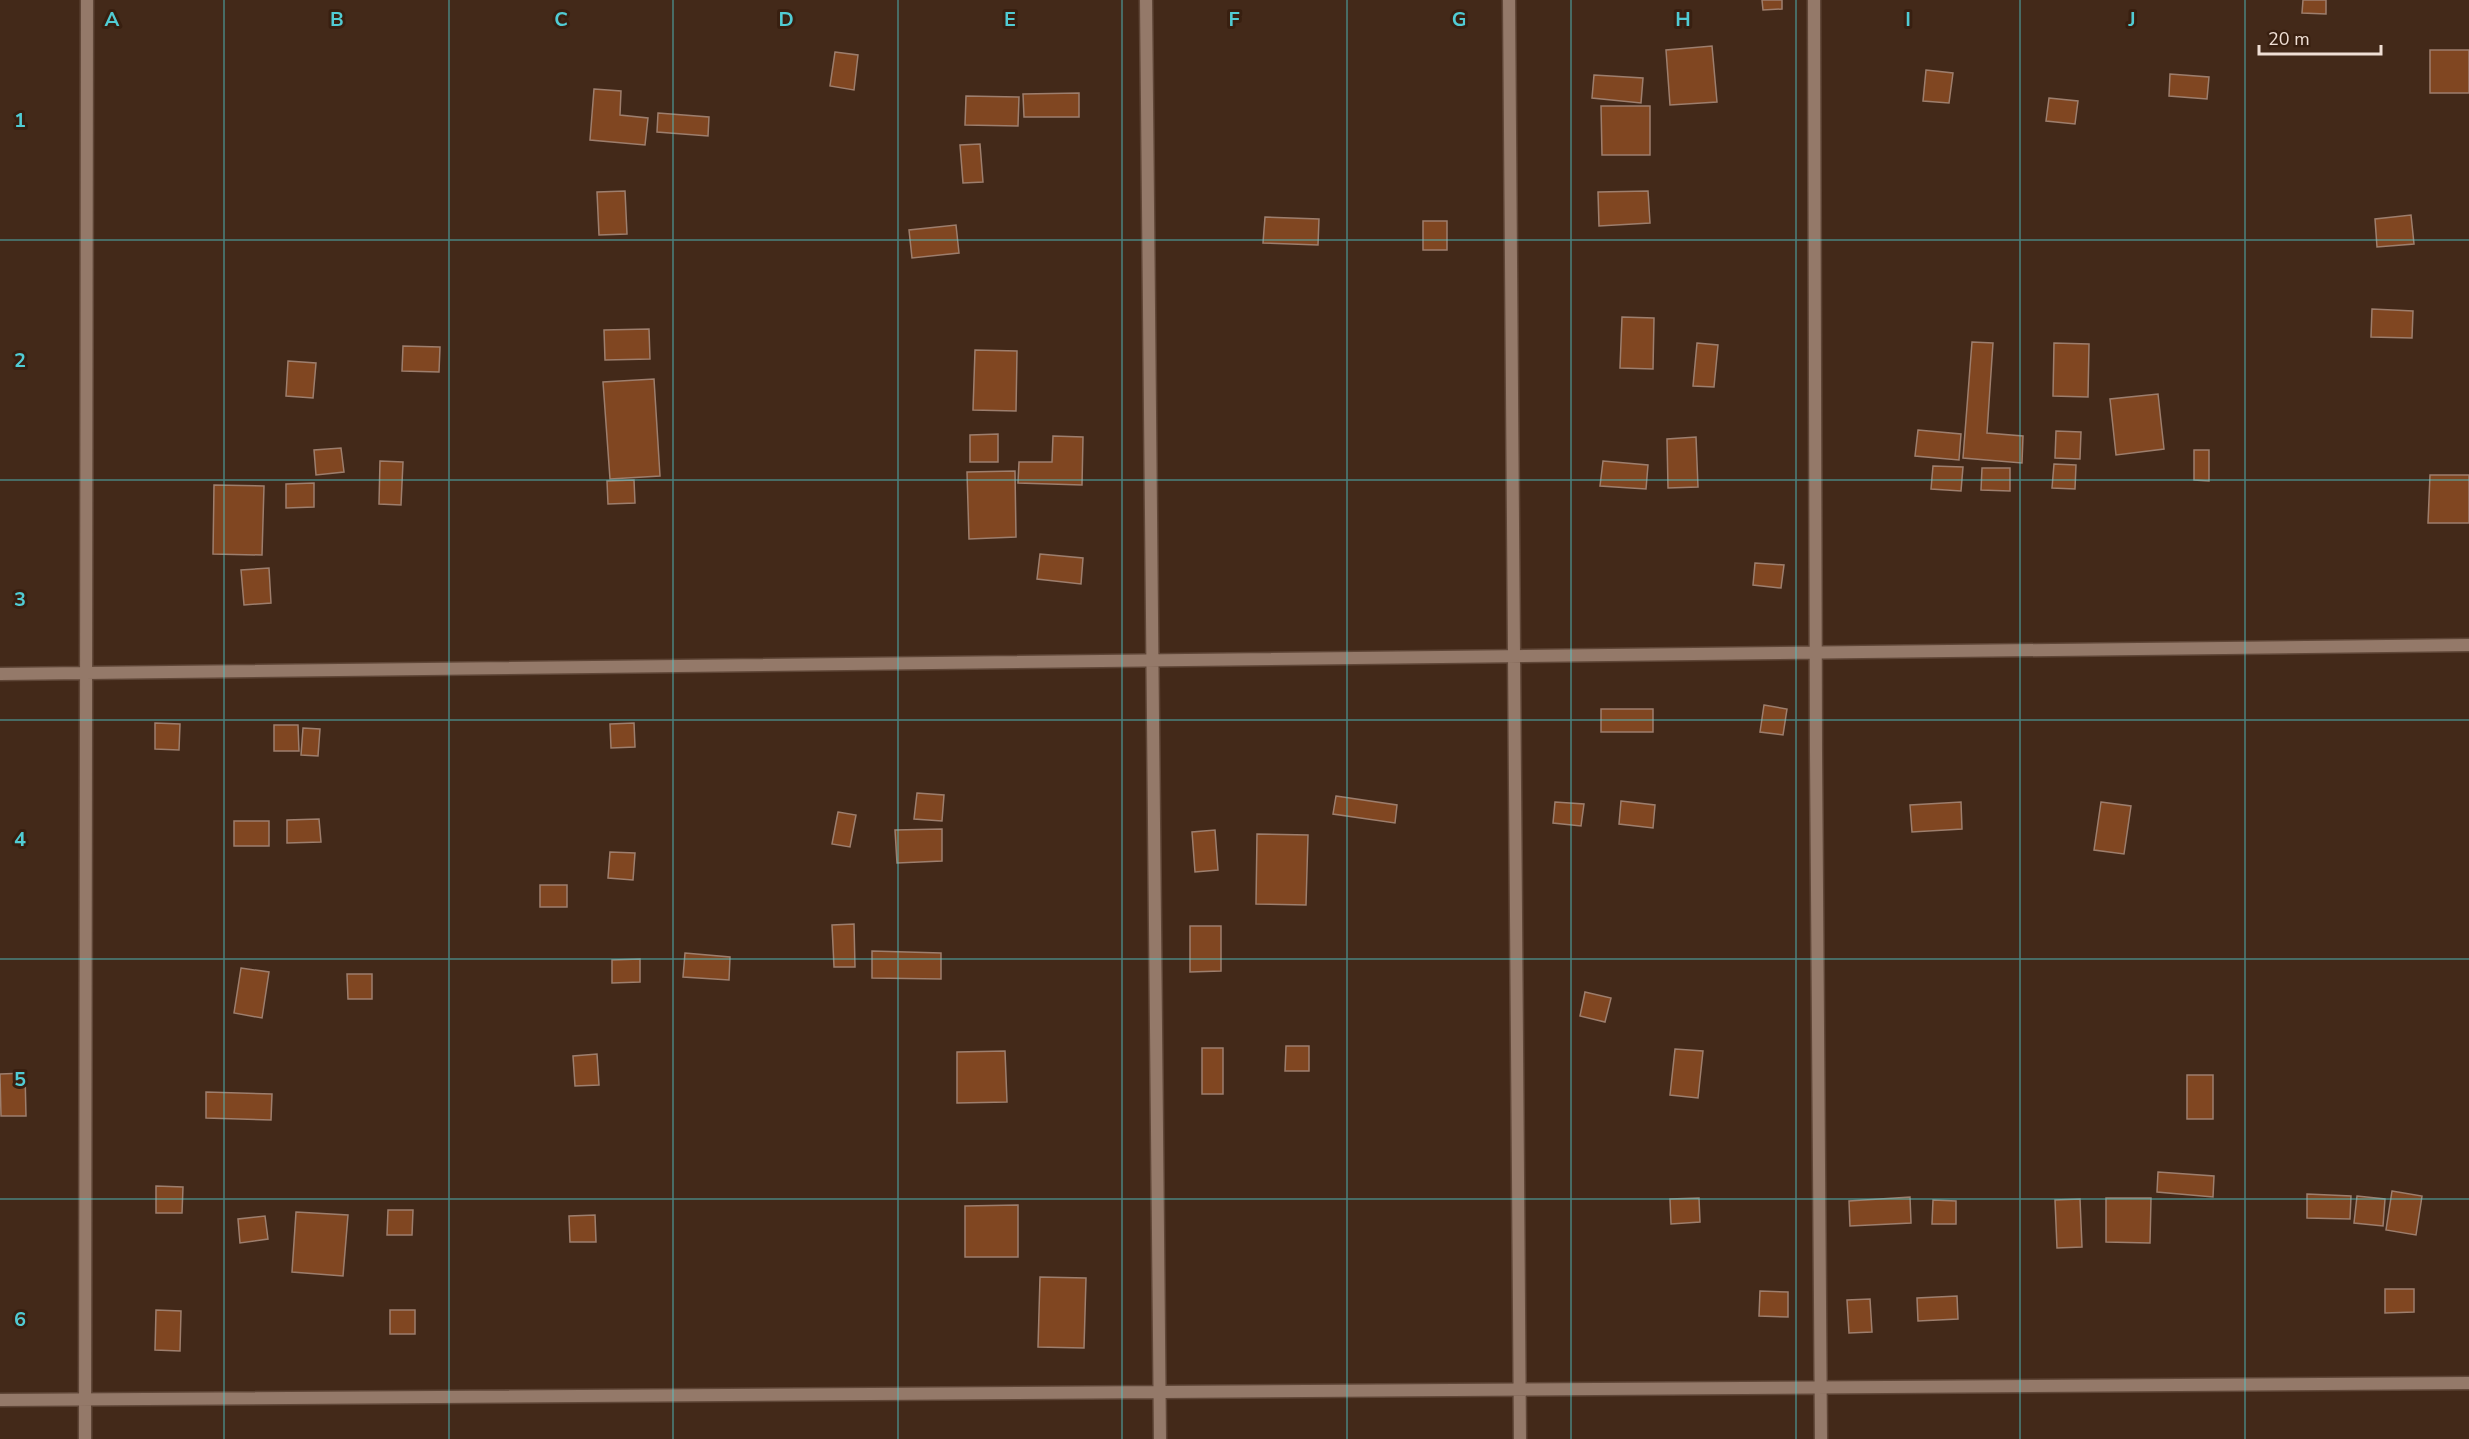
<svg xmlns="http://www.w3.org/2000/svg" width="2469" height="1439" font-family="'Nunito Sans',sans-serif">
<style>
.building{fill:#804621;stroke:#9d7e6d;stroke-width:1.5}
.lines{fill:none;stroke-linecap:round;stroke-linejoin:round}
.minor-casing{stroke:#5f4637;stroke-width:15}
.minor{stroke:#947969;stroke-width:12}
.grid{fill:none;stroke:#51ccd4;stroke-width:1.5;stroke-opacity:0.55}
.grid-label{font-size:20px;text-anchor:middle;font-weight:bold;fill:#51ccd4;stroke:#381f10;stroke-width:6;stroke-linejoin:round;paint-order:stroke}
</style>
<rect width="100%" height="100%" fill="#432919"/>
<path class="building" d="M1762,0H1782V9L1763,10Z
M2303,0H2326V14L2302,13Z
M1712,46L1717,102L1670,105L1666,50Z
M2430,50H2469V93H2430Z
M835,52L858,55L854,90L830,86Z
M1926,70L1953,73L1949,103L1923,101Z
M2170,74L2209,77L2207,99L2169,96Z
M1594,75L1643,78L1641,103L1592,98Z
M594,89L621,91L620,115L648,118L645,145L590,140Z
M1079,93V117H1024L1023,94Z
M966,96L1019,97L1018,126L965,125Z
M2049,98L2078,101L2075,124L2046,121Z
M1601,106H1650V155H1602Z
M658,113L709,117L708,136L657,132Z
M980,144L983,182L963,183L960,145Z
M625,191L627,234L599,235L597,192Z
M1648,191L1650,223L1599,226L1598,192Z
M2411,215L2414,244L2377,247L2375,219Z
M1265,217L1319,219L1318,245L1263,243Z
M1423,221H1447V250H1423Z
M956,225L959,253L912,258L909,230Z
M2372,309L2413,311L2412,338L2371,337Z
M1622,317L1654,318L1653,369L1620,368Z
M649,329L650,359L605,360L604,330Z
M1972,342L1993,343L1987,433L2023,436L2022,463L1963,458Z
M1697,343L1718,345L1714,387L1693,386Z
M2054,343L2089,344L2088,397L2053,396Z
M403,346L440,347L439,372L402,371Z
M975,350L1017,351L1016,411L973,410Z
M288,361L316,363L313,398L286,396Z
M654,379L660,476L610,479L603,382Z
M2158,394L2164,449L2116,455L2110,399Z
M1918,430L1961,434L1959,460L1915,456Z
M2056,431L2081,432L2080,459L2055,458Z
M998,434V462H970V435Z
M1053,436L1083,437L1082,485L1018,483L1019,462H1052Z
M1696,437L1698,487L1668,488L1667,439Z
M341,448L344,472L316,475L314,450Z
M2194,450H2209V481L2194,480Z
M380,461L403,462L401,505L379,504Z
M1603,461L1648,465L1646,489L1600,486Z
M2054,464L2076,465L2075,489L2052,488Z
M1933,466L1963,467L1961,491L1931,489Z
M1982,468H2010V491L1981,490Z
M1015,471L1016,537L969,539L967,472Z
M2430,475H2469V523H2428Z
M634,480L635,503L608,504L607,481Z
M314,483V507L286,508V484Z
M214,485L264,486L262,555L213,554Z
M1040,554L1083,558L1081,584L1037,579Z
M1755,563L1784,565L1781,588L1753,585Z
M269,568L271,603L244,605L241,570Z
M1764,705L1787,709L1783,735L1760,732Z
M1601,709H1653V732H1601Z
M155,723L180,724L179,750L155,749Z
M634,723L635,747L611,748L610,724Z
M274,725H298L299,751H274Z
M303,728L320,729L318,756L301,755Z
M917,793L944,795L942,821L914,819Z
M1336,796L1397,805L1395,823L1333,814Z
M1621,801L1655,805L1653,828L1619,824Z
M1555,802L1584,804L1581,826L1553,823Z
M1961,802L1962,829L1912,832L1910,805Z
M2101,802L2131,806L2124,854L2094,850Z
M838,812L856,815L850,847L832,844Z
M319,819L321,842L287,843V820Z
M234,821H269V846H234Z
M942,829V861L897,863L895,830Z
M1215,830L1218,870L1195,872L1192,832Z
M1257,834L1308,835L1306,905L1256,904Z
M610,852L635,853L633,880L608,878Z
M540,885H567V907H540Z
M854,924L855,967H834L832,925Z
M1190,926H1221V971L1190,972Z
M872,951L941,953V979L872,978Z
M685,953L730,957L729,980L683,977Z
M640,959V982L612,983V960Z
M241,968L269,972L262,1018L234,1013Z
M347,974H372V999H348Z
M1585,992L1611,998L1605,1022L1580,1016Z
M1286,1046H1309V1071H1285Z
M1202,1048H1223V1094H1202Z
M1675,1049L1703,1051L1698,1098L1670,1095Z
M1005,1051L1007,1102L957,1103V1052Z
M597,1054L599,1085L575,1086L573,1056Z
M25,1073L26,1116H1L0,1074Z
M2187,1075H2213V1119H2187Z
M206,1092L272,1094L271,1120L206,1118Z
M2158,1172L2214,1176L2213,1197L2157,1192Z
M156,1186L183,1187L182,1213H156Z
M2392,1191L2422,1196L2416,1235L2386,1230Z
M2307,1194L2351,1196L2350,1219L2307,1218Z
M2357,1196L2385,1199L2383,1226L2354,1223Z
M1910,1197L1911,1223L1850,1226L1849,1201Z
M1699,1198L1700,1222L1671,1224L1670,1199Z
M2106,1198H2151L2150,1243L2106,1242Z
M2080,1199L2082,1247L2057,1248L2055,1200Z
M1933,1200L1956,1201V1224H1932Z
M1018,1205V1257H965V1206Z
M388,1210H413L412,1235H387Z
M296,1212L348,1215L343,1276L292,1272Z
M595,1215L596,1242H570L569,1216Z
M265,1216L268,1239L240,1243L238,1219Z
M1040,1277L1086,1278L1084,1348L1038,1347Z
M2385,1289H2414V1312L2385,1313Z
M1760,1291L1788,1292V1317L1759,1316Z
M1957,1296L1958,1319L1918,1321L1917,1298Z
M1870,1299L1872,1332L1849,1333L1847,1300Z
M156,1310L181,1311L180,1351L155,1350Z
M390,1310H415V1334H390Z"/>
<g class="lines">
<g class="minor-casing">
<path id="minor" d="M1146,0L1160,1439
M1509,0L1520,1439
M1814,0L1816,752L1821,1439
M0,674L2469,645
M0,1400L2469,1383
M85,1439L87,0"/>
</g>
<use href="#minor" class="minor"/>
</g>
<path class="grid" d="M224,0V1439M449,0V1439M673,0V1439M898,0V1439M1122,0V1439M1347,0V1439M1571,0V1439M1796,0V1439M2020,0V1439M2245,0V1439M0,240H2469M0,480H2469M0,720H2469M0,959H2469M0,1199H2469"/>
<g class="grid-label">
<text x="112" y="26">A</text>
<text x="337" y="26">B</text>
<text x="561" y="26">C</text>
<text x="786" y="26">D</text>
<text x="1010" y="26">E</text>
<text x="1234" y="26">F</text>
<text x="1459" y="26">G</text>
<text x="1683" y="26">H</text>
<text x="1908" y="26">I</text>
<text x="2132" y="26">J</text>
<text x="20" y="127">1</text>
<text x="20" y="367">2</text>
<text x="20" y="606">3</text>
<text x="20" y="846">4</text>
<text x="20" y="1086">5</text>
<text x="20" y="1326">6</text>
</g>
<path d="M2259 45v9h122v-9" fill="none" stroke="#f0dfd5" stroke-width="3"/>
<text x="2268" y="45" font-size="18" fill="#f0dfd5" stroke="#381f10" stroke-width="4.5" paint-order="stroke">20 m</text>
</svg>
